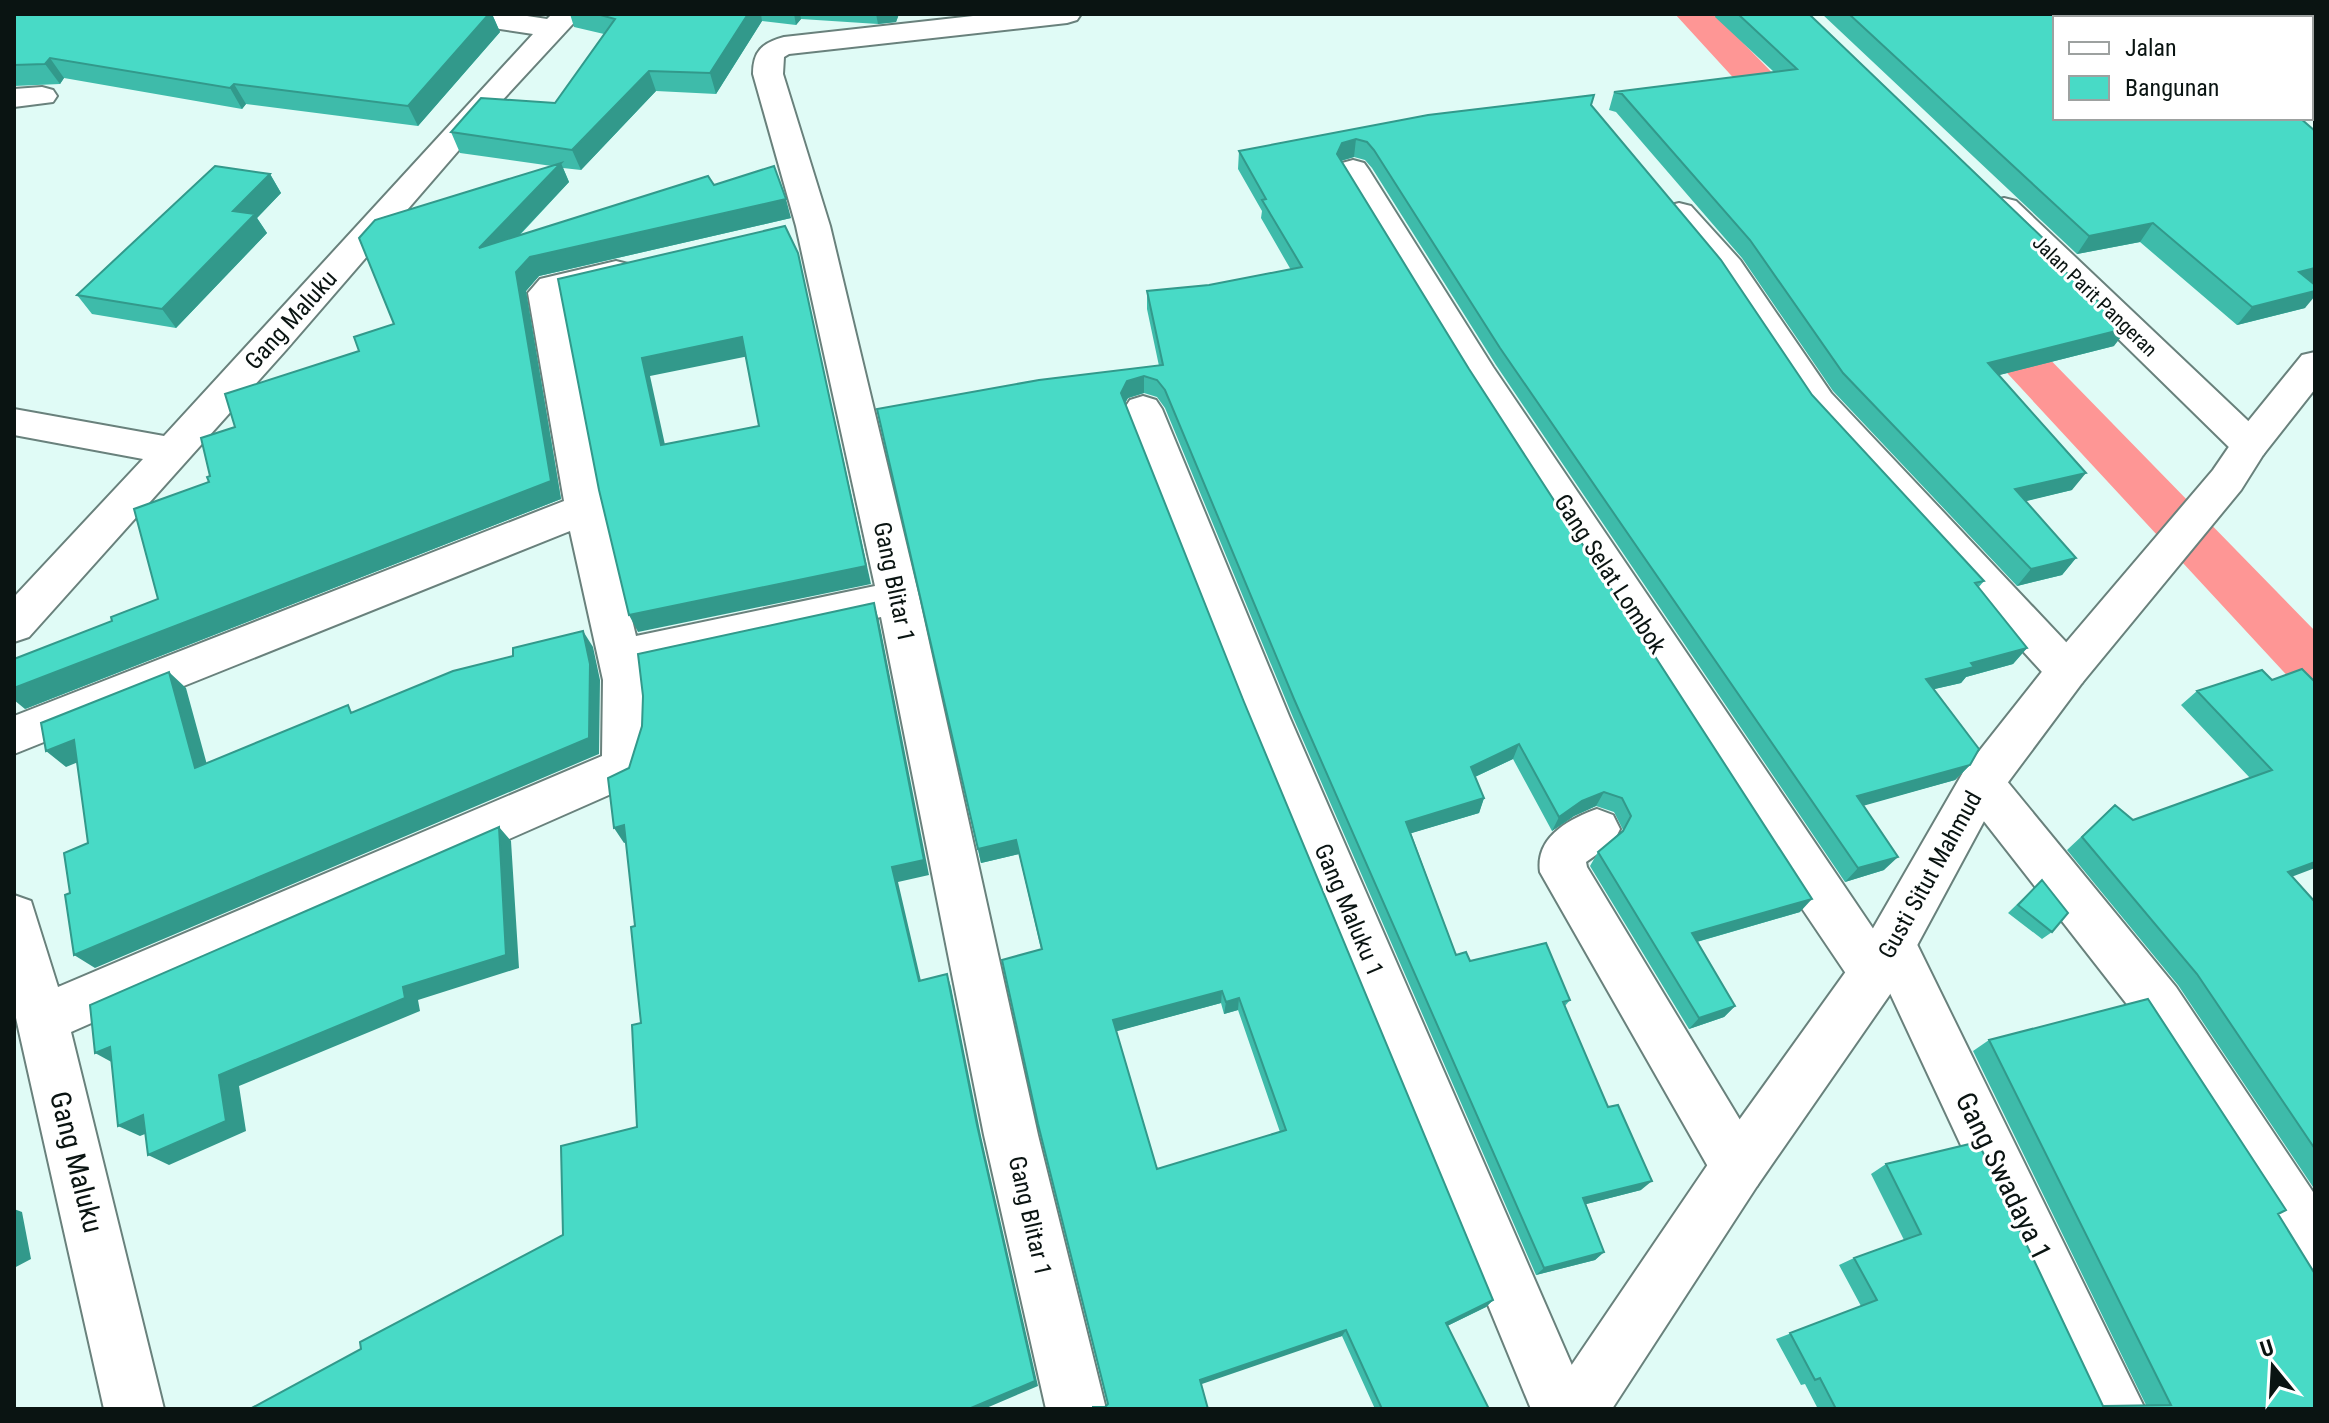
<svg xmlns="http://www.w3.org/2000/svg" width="2329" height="1423" font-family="'Roboto Condensed',sans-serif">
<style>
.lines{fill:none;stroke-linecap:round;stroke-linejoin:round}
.canal{fill:#fe9695;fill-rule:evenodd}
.minor-casing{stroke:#69817c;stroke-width:4}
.highway-casing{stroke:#69817c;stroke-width:4}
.minor{fill:#fff;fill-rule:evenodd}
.highway{fill:#fff;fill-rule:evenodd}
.wall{fill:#3ebbaa;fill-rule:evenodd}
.shaded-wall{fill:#32998b}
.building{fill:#48dac6;stroke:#32998b;stroke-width:2;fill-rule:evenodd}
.labels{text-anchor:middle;stroke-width:6;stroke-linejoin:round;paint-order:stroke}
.far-street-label{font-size:20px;fill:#0a1412;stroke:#fff}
.street-label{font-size:24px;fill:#0a1412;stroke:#fff}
.near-street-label{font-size:28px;fill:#0a1412;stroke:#fff}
</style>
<rect width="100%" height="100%" fill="#e0fbf6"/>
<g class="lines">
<path class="canal" d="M1675,14H1715L1823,125L1829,134L1823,143L1808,146L1793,143Z
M1974,294L1990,298L2315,631V691L2295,684L1958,320L1951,309L1958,298Z"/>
<g class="minor-casing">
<path id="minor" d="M446,14H514L547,19L552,14H582L497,106L286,350L29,637L14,642V597L143,459L14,435V409L164,436L533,34L460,23L450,20Z
M991,14H1081L1077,20L1067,23L789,54L784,57L783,74L830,226L919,597L1038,1135L1106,1409H1046L984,1135L881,617L644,669C653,706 653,749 636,783L71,1032L164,1409H104L14,1009V895L31,901L58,987L602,756L603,680L570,531L14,754V716L564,501L528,293L540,279L616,261L628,264L633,272L628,280L563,296L605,509L636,636L875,586L796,226L753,74C753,51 762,43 784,37Z
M42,87L53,90L57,96L53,102L14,107V89Z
M1353,160L1364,163L1369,170L1493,367L1874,930L1892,921L1909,928L2145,1409H2084L1889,991L1875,996L1857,990L1799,904L1467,385L1337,170L1342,163Z
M2004,198L2016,201L2263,435L2269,445L2263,455L2250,459L2237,455L1992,215L1988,208L1992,201Z
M1679,203L1691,206L1740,260L1831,393L2082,659L2089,671L2082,683L2067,689L2052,683L1805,411L1716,276L1663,213L1667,206Z
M1143,396L1156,400L1162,409L1289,716L1591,1409H1531L1245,716L1124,409L1130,400Z
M1981,763L1997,769L2176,987L2315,1195V1272L2295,1264L2140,1021L1965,797L1958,783L1965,769Z
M1597,809L1613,815L1620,829L1613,843L1586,862L1587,867L1757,1148L1765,1167L1757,1186L1738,1194L1719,1186L1540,872C1535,837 1569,819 1597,809Z"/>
</g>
<g class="highway-casing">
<path id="highway" d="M2315,352V389L2263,455L2241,490L2082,683L1997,797L1893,990L1757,1186L1612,1409H1547L1556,1388L1719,1148L1857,956L1965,769L2052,659L2213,470L2237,435L2302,355Z"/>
</g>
<use href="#minor" class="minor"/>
<use href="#highway" class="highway"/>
</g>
<path class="wall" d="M14,14H492L500,32L418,126L246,104L242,109L64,78L60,84L14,86Z
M570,14H899L896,22L878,24L801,19L796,25L762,21L716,94L656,91L581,170L563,168L569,182L519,236L714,185L791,218L539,276L526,291L561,499L25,709L112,621L158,599L210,476L235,427L359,351L394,324L552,166L460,153L451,132L555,103L604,34L574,27Z
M1716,14H1809L2044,252L2114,346L1999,375L2072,490L2025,501L2076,558L2062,575L2017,586L1833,391L1742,258L1616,112L1609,110L1614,92L1774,72L1715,17Z
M1822,14H2315V122L2309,118H2311V18H2055L2315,131V283H2312L2305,308L2237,325L2140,242L2077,254Z
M1591,105L1812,395L1984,581L1978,588L2027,648L2013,664L1966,677L1961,683L1934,689L1970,765L1955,780L1863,805L1884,870L1845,882L1496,365L1372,168L1365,160L1354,157L1341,161L1800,912L1697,942L1735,1006L1724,1017L1689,1029L1590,866L1598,852L1623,830L1614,812L1596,806L1574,816L1552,831L1513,759L1475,777L1484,798L1479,813L1411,833L1456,955L1570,1000L1565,1006L1641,1190L1586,1204L1604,1252L1595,1260L1536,1275L1292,715L1165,408L1157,397L1144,393L1128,398L1125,403L1244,702L1493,1300L1486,1307L1447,1326L1489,1409H1375L1342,1336L1105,1407L1108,1404L1041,949L1019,854L981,863L877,409L1159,366L1147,309V291L1209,285L1291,270L1261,218L1262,211L1238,169L1239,151ZM1221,1003L1224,1014L1238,1010L1280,1132L1157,1169L1116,1031Z
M270,174L281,193L257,218L267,233L176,328L92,314L77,295Z
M2262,670L2292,876L2315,902V1190L2178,985L2067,850L2115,805L2133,820L2250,778L2181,705L2197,691Z
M2042,880L2052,932L2042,939L2008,913Z
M1989,1040L2278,1214L2315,1409H1818L1805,1384L1801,1385L1776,1339L1861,1306L1839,1265L1854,1258L1904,1240L1871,1174L1886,1164L2103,1406L2146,1405L1973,1051Z"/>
<path class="shaded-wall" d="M489,14H492L500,32L418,126L408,106Z
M748,14H761L762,21L716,94L710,73Z
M794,14H800L801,19L796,25Z
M876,14H899L896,22L878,24Z
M50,58L64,78L60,84L45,64Z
M649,71L656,91L581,170L572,150Z
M234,84L246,104L242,109L230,88Z
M1356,139L1354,157L1340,161L1337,154L1342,143Z
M561,163L569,182L489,267L479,248Z
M270,174L281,193L257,218L267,233L176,328L162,309L233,211Z
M786,199L791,218L539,276L526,291L561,499L25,709L14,700V688L551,481L516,272L530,257Z
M2153,223L2140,242L2077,254L2089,236Z
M2049,244L2037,263L2038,247Z
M798,253L871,584L638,632L629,615L866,566Z
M2315,268V283L2284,291L2299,272Z
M2315,291V296L2305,308L2237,325L2252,307Z
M2128,328L2114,346L1976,381L1988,363Z
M742,337L749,356L650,376L669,463L661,445L642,358Z
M1144,376V393L1128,398L1121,410V393L1127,381Z
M2086,473L2072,490L2002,507L2015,489Z
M2076,558L2062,575L2017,586L2031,569Z
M874,603L879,621L929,875L898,882L924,994L919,981L892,867Z
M583,631L593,647L600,680L599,754L95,968L74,955Z
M2027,648L2013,664L1966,677L1961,683L1913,694L1926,679L1971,663Z
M169,672L186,688L212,783L195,768Z
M74,740L93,756L66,767L46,751Z
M1519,744L1513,759L1466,781L1471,767Z
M1970,765L1955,780L1845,811L1857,796Z
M1604,792L1596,806L1574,816L1552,831L1559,817L1582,801Z
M1484,798L1479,813L1402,836L1406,822Z
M624,825L634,840L624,843L614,828Z
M499,827L511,841L519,968L418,1000L420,1011L239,1086L246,1131L169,1165L148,1155L219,1075L403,987Z
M1016,840L1019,854L981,863L978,849Z
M1898,857L1884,870L1845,882L1858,868Z
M2315,862V868L2270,885L2288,872Z
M1812,899L1800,912L1682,946L1692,933Z
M947,974L951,987L981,1136L1038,1386L984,1409H971L977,1125Z
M1222,991L1221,1003L1114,1032L1113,1020Z
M1239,998L1238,1010L1224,1014L1226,1002Z
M1735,1006L1724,1017L1689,1029L1699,1018Z
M110,1047L117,1065L95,1053Z
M143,1115L165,1126L140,1136L118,1126Z
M1652,1181L1641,1190L1575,1207L1583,1198Z
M14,1209L22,1212L31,1259L14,1268Z
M1604,1252L1595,1260L1536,1275L1544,1268Z
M1493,1300L1486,1307L1439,1330L1446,1323Z
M1346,1330L1342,1336L1199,1385L1200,1380Z"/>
<path class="building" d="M14,14H489L408,106L234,84L230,88L50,58L45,64L14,65Z
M597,14H748L710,73L649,71L572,150L451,132L481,98L555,103L615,19Z
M1738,14H1809L2049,244L2038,247L2128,328L1988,363L2086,473L2015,489L2076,558L2031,569L1843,373L1750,240L1622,94L1614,92L1797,69Z
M1849,14H2315V97H2311V18H2055V118H2300L2315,131V268L2299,272L2315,285V291L2252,307L2153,223L2089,236Z
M1594,95L1591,105L1721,260L1812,395L1984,581L1975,583L2027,648L1971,663L1974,667L1926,679L1979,749L1970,765L1857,796L1898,857L1858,868L1500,348L1374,150L1367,142L1356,139L1342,143L1337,154L1469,369L1812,899L1692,933L1735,1006L1699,1018L1598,852L1623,831L1631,816L1622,798L1604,792L1582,801L1559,817L1519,744L1471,767L1484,798L1406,822L1456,955L1466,952L1470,961L1546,943L1570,1000L1563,1002L1608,1107L1618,1105L1652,1181L1583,1198L1604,1252L1544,1268L1294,699L1165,390L1157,380L1144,376L1127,381L1121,393L1244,702L1493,1300L1446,1323L1489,1409H1382L1346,1330L1200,1380L1208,1409H1093V1407H1105L1108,1404L1038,1124L1002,960L1042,949L1016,840L978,849L877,409L1039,380L1163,365L1147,291L1209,285L1302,267L1262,200L1266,199L1239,151L1428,115ZM1222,991L1226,1002L1239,998L1286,1130L1157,1169L1113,1020Z
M561,163L479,248L708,176L714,185L774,166L786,199L530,257L516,272L551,481L14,688V659L112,621L111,617L158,599L134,509L209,482L207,477L210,476L201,438L235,427L225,394L359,351L354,337L394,324L359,238L375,220Z
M215,166L270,174L233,211L255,214L162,309L77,295Z
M785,226L798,253L866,566L629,615L599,490L558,279ZM742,337L759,426L661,445L642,358Z
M874,603L924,860L892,867L919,981L947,974L977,1125L1035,1381L971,1408V1409H250L361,1349L360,1342L563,1235L561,1146L637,1127L632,1025L641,1023L631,927L635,926L624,825L614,828L608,778L629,768L642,726L643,696L638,654Z
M583,631L590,664L589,738L74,955L65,895L70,893L64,853L88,843L74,740L46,751L41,723L169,672L195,768L348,705L351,713L453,671L513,656V648Z
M2302,669L2315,682V862L2288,872L2315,902V1149L2197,974L2082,837L2115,805L2133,820L2272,770L2197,691L2262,670L2272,680Z
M499,827L506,955L403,987L405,998L219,1075L226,1121L148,1155L143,1115L118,1126L110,1047L95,1053L90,1005Z
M2042,880L2068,913L2052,932L2018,905Z
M2148,999L2286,1210L2278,1214L2315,1274V1409H1836L1820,1378L1815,1380L1790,1333L1877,1300L1854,1258L1921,1234L1886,1164L1978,1142L2103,1406L2171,1405L1989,1040Z"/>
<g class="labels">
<g class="far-street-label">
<text transform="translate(2095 296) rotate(44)" y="7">Jalan Parit Pangeran</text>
</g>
<g class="street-label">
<text transform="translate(291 320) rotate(-48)" y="8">Gang Maluku</text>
<text transform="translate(1610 574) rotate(57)" y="8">Gang Selat Lombok</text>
<text transform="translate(894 582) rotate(78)" y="8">Gang Blitar 1</text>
<text transform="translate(1930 875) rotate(-61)" y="8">Gusti Situt Mahmud</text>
<text transform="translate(1349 910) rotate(67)" y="8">Gang Maluku 1</text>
<text transform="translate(1030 1216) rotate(77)" y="8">Gang Blitar 1</text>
</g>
<g class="near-street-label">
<text transform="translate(77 1162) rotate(76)" y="10">Gang Maluku</text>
<text transform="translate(2004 1176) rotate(64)" y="10">Gang Swadaya 1</text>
</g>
</g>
<rect width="2329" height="1423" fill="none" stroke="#0a1412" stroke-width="32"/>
<rect x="2053" y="16" width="260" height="104" fill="#ffffff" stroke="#9da1a0" stroke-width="2"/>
<rect x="2069" y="42" width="40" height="12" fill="#ffffff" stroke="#9da1a0" stroke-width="2"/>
<text x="2125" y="56" font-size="24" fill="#0a1412">Jalan</text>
<rect x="2069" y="76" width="40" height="24" fill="#48dac6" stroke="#9da1a0" stroke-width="2"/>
<text x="2125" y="96" font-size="24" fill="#0a1412">Bangunan</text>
<g transform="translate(2273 1367) rotate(342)" stroke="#ffffff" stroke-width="6" paint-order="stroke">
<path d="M0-6L14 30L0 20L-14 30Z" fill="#0a1412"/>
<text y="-12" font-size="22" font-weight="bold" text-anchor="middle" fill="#0a1412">U</text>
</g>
</svg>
